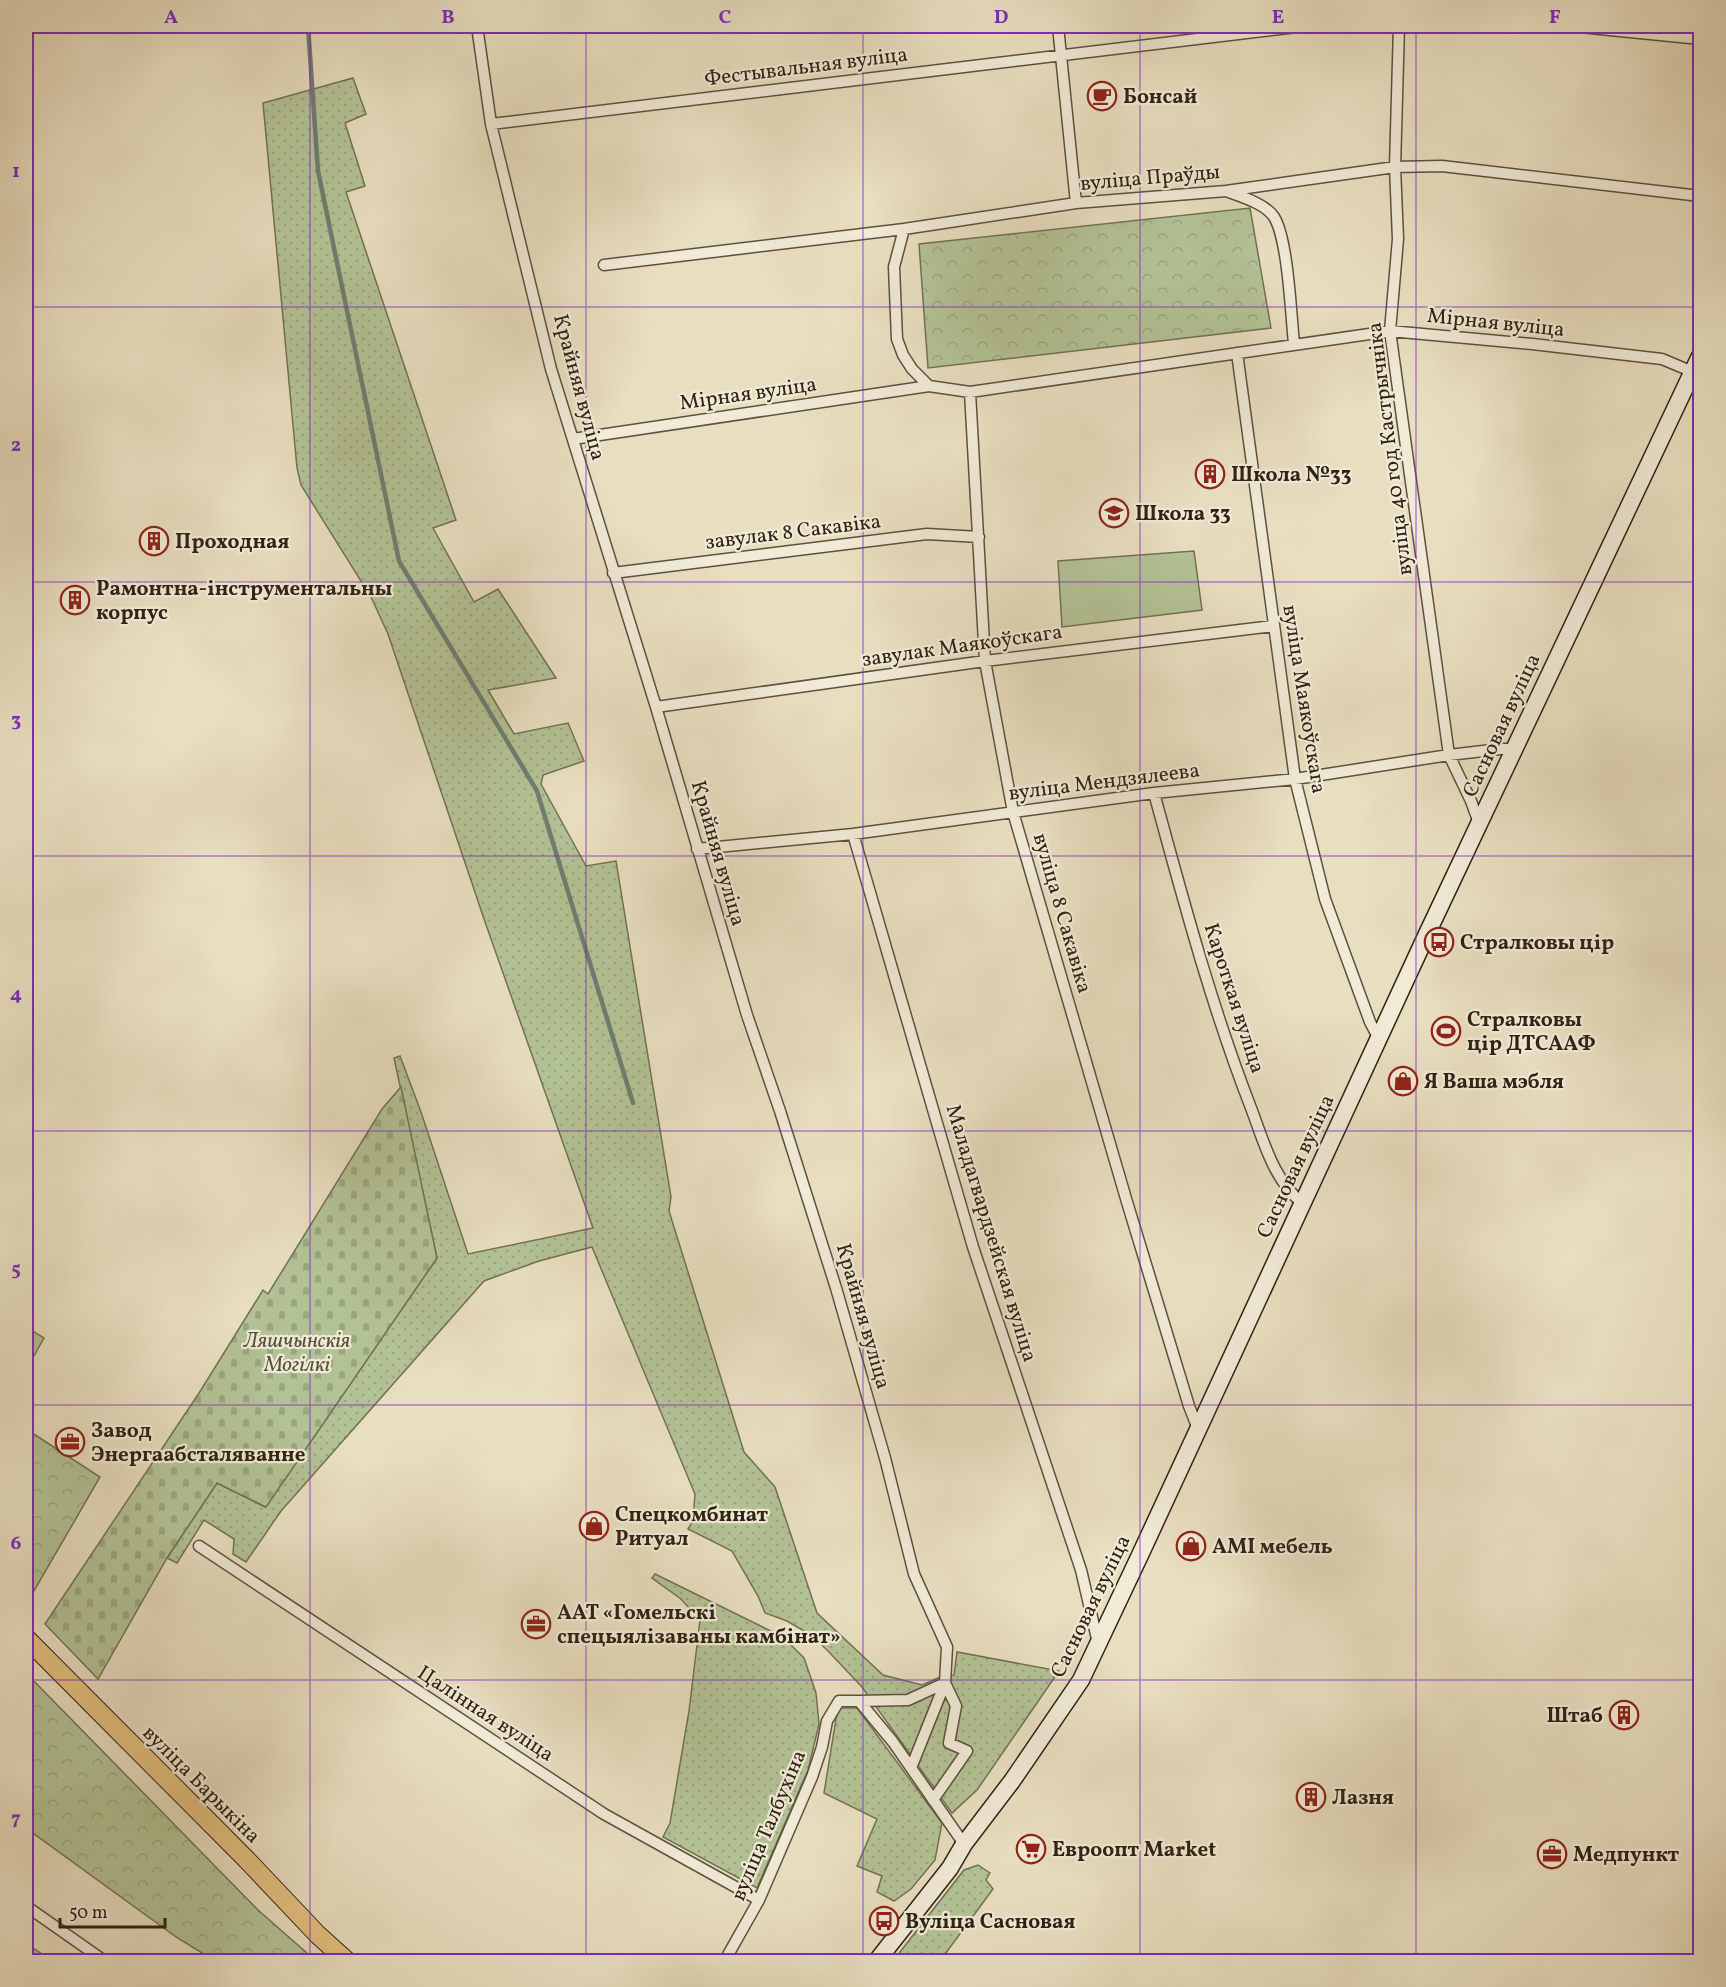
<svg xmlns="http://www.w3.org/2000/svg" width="1726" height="1987" font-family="Vollkorn,serif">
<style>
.grass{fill:url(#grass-dots);stroke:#717254;stroke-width:1.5}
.forest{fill:url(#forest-crowns);stroke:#717254;stroke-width:1.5}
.cemetery{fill:url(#cemetery-stones);stroke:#717254;stroke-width:1.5}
.garden{fill:#b3c295;stroke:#717254;stroke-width:1.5}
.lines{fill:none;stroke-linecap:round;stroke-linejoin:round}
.stream{stroke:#6e7e71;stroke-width:4.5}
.minor-casing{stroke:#5d513e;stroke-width:13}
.secondary-casing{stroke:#2f2213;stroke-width:19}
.primary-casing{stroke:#2f2213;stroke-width:20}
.minor{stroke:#f0ead6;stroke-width:10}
.secondary{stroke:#f0ead6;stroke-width:16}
.primary{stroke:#e4bf80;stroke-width:18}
.grid{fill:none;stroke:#7b2cbf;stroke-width:1.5;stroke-opacity:0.55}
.labels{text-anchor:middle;stroke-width:4.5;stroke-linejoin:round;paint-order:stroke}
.street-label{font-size:21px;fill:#2f2213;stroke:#f0ead6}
.poi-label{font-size:21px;font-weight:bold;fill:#2f2213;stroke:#f0ead6;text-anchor:start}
.park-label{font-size:21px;font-style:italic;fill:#57523a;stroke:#f0ead6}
.neatline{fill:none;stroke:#7b2cbf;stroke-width:2}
.grid-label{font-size:20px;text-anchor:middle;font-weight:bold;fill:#7b2cbf}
</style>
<defs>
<pattern id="grass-dots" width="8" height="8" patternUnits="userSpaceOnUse" patternTransform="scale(1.5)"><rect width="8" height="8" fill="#b3c295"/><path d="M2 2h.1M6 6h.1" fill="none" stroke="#9aa680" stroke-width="1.8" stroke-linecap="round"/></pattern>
<pattern id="forest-crowns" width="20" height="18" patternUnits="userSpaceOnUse" patternTransform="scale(1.5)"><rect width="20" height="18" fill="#b3c295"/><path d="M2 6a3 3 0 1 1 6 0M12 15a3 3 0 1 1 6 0" fill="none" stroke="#9aa680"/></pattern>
<pattern id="cemetery-stones" width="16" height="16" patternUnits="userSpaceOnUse" patternTransform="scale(1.5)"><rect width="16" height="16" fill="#b3c295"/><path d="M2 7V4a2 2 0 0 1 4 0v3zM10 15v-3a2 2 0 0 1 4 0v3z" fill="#9aa680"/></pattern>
</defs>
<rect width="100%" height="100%" fill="#e8dec0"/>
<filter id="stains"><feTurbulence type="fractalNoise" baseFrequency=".00333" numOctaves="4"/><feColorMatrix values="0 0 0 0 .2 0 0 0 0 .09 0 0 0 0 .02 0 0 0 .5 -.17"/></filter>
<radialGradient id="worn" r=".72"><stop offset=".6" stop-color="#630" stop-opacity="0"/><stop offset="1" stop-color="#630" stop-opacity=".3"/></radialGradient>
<path class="grass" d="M353,78L366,114L345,123L365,186L346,192L456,520L433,528L474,602L498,589L556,678L488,690L514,734L568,723L584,761L543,775L541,784L586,866L616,861L671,1197L669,1211L744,1452L775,1487L817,1613L883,1675L922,1685L938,1678L954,1675L957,1652L1059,1671L977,1790L952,1813L862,1687L828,1651L811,1635L787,1621L765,1613L758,1596L732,1551L688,1529L693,1521L695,1494L592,1247L539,1261L484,1281L281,1511L246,1562L233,1554L234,1539L204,1520L177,1563L167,1558L217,1483L265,1507L437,1258L394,1058L400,1056L421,1112L468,1254L593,1228L484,919L388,634L371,597L301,485L297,468L263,103Z
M655,1574L783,1637L804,1658L816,1693L819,1724L808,1770L757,1888L663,1837L670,1823L689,1711L700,1620L681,1599L652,1578Z
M840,1708H857L942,1823L935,1860L911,1889L894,1901L877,1892L882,1876L857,1866L877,1819L824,1793L836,1719Z
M978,1865L990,1873L986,1880L993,1889L940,1961H893L964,1870Z"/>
<path class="forest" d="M1250,208L1271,328L928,368L919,244Z
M26,1327L44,1338L26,1370Z
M26,1429L100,1477L27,1603L26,1601Z
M26,1673L258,1910L316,1961H211L212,1959L176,1937L26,1828Z
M26,1943L52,1961H26Z"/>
<path class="cemetery" d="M401,1087L437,1258L266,1507L217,1483L167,1558L98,1679L45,1624L201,1390L263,1290L268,1294L382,1109Z"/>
<path class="garden" d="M1194,551L1202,610L1062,627L1058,561Z"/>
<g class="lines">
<path class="stream" d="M308,26L318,171L399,561L537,791L633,1103"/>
<g class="minor-casing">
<path id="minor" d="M477,26L491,124L551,369L656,707L747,1015L780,1111L836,1288L885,1458L914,1574L947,1647L945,1683L911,1768
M1058,26L1076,203
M1399,26L1395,167L1398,239L1390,331L1449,755L1471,801L1479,823
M1570,26L1700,39
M491,124L1305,26
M1226,191C1240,196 1266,204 1274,217C1288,239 1291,315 1294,344
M904,229L894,267L897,339L903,355L912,369L929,386
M604,265L904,229L1076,203L1226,191L1395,167L1442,166L1700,196
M1237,353L1295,779L1325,899L1370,1022L1379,1039
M970,392L985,661L1013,812L1127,1202L1189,1406L1198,1429
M573,439L929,386L970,392L1390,331L1532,344L1662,359L1693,372
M613,573L927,534L979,537
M656,707L985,661L1273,626
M1154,793C1183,899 1211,1005 1251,1108C1264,1142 1273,1179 1302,1203
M853,834L973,1247L1081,1570L1098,1643
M697,849L853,834L1154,793L1295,779L1449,755L1500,749H1515
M199,1546L604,1814L759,1900
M859,1701L908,1700L945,1683L956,1706L949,1743L967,1751L933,1800
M26,1906L106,1962
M724,1962L759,1900L812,1777L822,1747L827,1721L839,1701H859L893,1742L964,1844"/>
</g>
<g class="secondary-casing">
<path id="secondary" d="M876,1962L950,1868L964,1844L1012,1781L1081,1680L1141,1553L1426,936L1700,356"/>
</g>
<g class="primary-casing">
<path id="primary" d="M26,1638L247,1860L318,1935L348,1962"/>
</g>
<use href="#minor" class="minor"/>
<use href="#secondary" class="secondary"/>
<use href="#primary" class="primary"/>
</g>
<path class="grid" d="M310,26V1962M586,26V1962M863,26V1962M1140,26V1962M1416,26V1962M26,307H1700M26,582H1700M26,856H1700M26,1131H1700M26,1405H1700M26,1680H1700"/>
<defs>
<g id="cafe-ring" transform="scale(1.5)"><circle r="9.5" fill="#f0ead6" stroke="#8f2418" stroke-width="1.5"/><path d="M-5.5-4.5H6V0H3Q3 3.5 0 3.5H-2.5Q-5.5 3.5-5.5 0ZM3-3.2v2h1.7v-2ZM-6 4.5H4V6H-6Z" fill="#8f2418"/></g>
<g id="building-ring" transform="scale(1.5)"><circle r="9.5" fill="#f0ead6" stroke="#8f2418" stroke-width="1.5"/><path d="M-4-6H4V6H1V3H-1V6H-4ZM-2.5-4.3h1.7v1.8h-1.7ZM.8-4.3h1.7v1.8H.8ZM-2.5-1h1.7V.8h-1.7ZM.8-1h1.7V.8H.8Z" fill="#8f2418"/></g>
<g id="school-ring" transform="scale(1.5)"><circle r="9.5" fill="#f0ead6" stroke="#8f2418" stroke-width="1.5"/><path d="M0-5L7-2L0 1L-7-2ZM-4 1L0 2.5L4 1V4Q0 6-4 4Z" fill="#8f2418"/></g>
<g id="bus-ring" transform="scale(1.5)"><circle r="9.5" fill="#f0ead6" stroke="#8f2418" stroke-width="1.5"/><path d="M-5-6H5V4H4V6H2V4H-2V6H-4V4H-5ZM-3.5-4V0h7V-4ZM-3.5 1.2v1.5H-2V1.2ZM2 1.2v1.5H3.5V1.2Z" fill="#8f2418"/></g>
<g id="stadium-ring" transform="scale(1.5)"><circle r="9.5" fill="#f0ead6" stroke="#8f2418" stroke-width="1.5"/><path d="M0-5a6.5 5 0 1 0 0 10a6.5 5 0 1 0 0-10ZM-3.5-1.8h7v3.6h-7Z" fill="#8f2418"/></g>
<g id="shop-ring" transform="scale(1.5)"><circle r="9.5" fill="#f0ead6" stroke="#8f2418" stroke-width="1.5"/><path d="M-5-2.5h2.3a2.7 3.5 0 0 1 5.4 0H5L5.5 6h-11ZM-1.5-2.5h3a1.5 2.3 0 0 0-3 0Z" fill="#8f2418"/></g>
<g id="office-ring" transform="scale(1.5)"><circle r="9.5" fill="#f0ead6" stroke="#8f2418" stroke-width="1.5"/><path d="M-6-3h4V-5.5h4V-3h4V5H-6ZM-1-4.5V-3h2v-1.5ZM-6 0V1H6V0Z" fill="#8f2418"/></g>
<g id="supermarket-ring" transform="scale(1.5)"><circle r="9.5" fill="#f0ead6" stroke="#8f2418" stroke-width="1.5"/><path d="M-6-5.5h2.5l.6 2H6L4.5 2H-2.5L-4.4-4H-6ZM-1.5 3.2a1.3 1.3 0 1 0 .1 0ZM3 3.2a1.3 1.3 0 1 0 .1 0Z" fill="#8f2418"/></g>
</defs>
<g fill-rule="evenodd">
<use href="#cafe-ring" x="1102" y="96"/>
<use href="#building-ring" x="1210" y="474"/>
<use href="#school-ring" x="1114" y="513"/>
<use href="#building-ring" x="154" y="541"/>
<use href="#building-ring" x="75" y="600"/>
<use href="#bus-ring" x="1439" y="942"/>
<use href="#stadium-ring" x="1446" y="1031"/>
<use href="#shop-ring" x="1403" y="1081"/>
<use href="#office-ring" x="70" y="1442"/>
<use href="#shop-ring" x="594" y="1526"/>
<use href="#shop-ring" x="1191" y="1546"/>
<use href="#office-ring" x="536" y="1624"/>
<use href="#building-ring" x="1624" y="1715"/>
<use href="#building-ring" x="1311" y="1797"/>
<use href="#supermarket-ring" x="1031" y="1849"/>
<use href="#office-ring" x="1552" y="1854"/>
<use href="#bus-ring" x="884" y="1921"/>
</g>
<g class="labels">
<g class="street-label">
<text transform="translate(806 66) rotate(-7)" y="7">Фестывальная вуліца</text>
<text transform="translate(1150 177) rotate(-5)" y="7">вуліца Праўды</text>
<text transform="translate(1496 322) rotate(6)" y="7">Мірная вуліца</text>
<text transform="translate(580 387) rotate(75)" y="7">Крайняя вуліца</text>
<text transform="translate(748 393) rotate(-8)" y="7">Мірная вуліца</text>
<text transform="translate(1389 449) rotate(-97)" y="7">вуліца 40 год Кастрычніка</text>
<text transform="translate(793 531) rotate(-7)" y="7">завулак 8 Сакавіка</text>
<text transform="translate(962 645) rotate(-8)" y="7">завулак Маякоўскага</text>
<text transform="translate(1305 699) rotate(81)" y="7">вуліца Маякоўскага</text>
<text transform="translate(1501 725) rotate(-65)" y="7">Сасновая вуліца</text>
<text transform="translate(1104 781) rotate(-7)" y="7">вуліца Мендзялеева</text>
<text transform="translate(719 853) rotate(74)" y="7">Крайняя вуліца</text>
<text transform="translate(1063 913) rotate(74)" y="7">вуліца 8 Сакавіка</text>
<text transform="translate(1235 998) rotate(72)" y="7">Кароткая вуліца</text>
<text transform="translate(1295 1166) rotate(-65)" y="7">Сасновая вуліца</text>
<text transform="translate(992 1233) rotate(73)" y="7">Маладагвардзейская вуліца</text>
<text transform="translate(864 1316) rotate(74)" y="7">Крайняя вуліца</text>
<text transform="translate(1090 1606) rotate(-64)" y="7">Сасновая вуліца</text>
<text transform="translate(486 1713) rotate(33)" y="7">Цалінная вуліца</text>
<text transform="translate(202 1784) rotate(45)" y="7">вуліца Барыкіна</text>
<text transform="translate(768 1825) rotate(-67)" y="7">вуліца Талбухіна</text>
</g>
<g class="poi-label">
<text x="1123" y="103">Бонсай</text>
<text x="1231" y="481">Школа №33</text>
<text x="1135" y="520">Школа 33</text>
<text x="175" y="548">Проходная</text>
<text x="96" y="595">Рамонтна-інструментальны<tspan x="96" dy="24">корпус</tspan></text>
<text x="1460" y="949">Стралковы цір</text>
<text x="1467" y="1026">Стралковы<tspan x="1467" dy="24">цір ДТСААФ</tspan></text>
<text x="1424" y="1088">Я Ваша мэбля</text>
<text x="91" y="1437">Завод<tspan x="91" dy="24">Энергаабсталяванне</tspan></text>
<text x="615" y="1521">Спецкомбинат<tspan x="615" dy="24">Ритуал</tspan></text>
<text x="1212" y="1553">AMI мебель</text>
<text x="557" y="1619">ААТ «Гомельскі<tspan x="557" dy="24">спецыялізаваны камбінат»</tspan></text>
<text x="1603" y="1722" text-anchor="end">Штаб</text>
<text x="1332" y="1804">Лазня</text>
<text x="1052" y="1856">Евроопт Market</text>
<text x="1573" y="1861">Медпункт</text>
<text x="905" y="1928">Вуліца Сасновая</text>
</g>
<g class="park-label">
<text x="297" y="1347">Ляшчынскія<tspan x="297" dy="24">Могілкі</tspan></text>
</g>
</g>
<rect width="1726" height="1987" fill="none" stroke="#e8dec0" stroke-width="66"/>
<path d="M60 1918v9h105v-9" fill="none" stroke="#2f2213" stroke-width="3"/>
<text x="69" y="1918" font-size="18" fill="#2f2213" stroke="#f0ead6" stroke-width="4.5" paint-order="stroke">50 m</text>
<rect x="33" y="33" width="1660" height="1921" class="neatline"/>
<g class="grid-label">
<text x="171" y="23">A</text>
<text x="448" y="23">B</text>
<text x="725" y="23">C</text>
<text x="1001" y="23">D</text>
<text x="1278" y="23">E</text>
<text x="1555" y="23">F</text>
<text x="16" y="177">1</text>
<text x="16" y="451">2</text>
<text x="16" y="726">3</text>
<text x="16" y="1000">4</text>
<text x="16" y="1275">5</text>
<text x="16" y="1549">6</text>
<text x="16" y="1824">7</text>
</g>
<rect width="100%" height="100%" filter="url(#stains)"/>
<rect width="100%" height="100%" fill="url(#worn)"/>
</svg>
